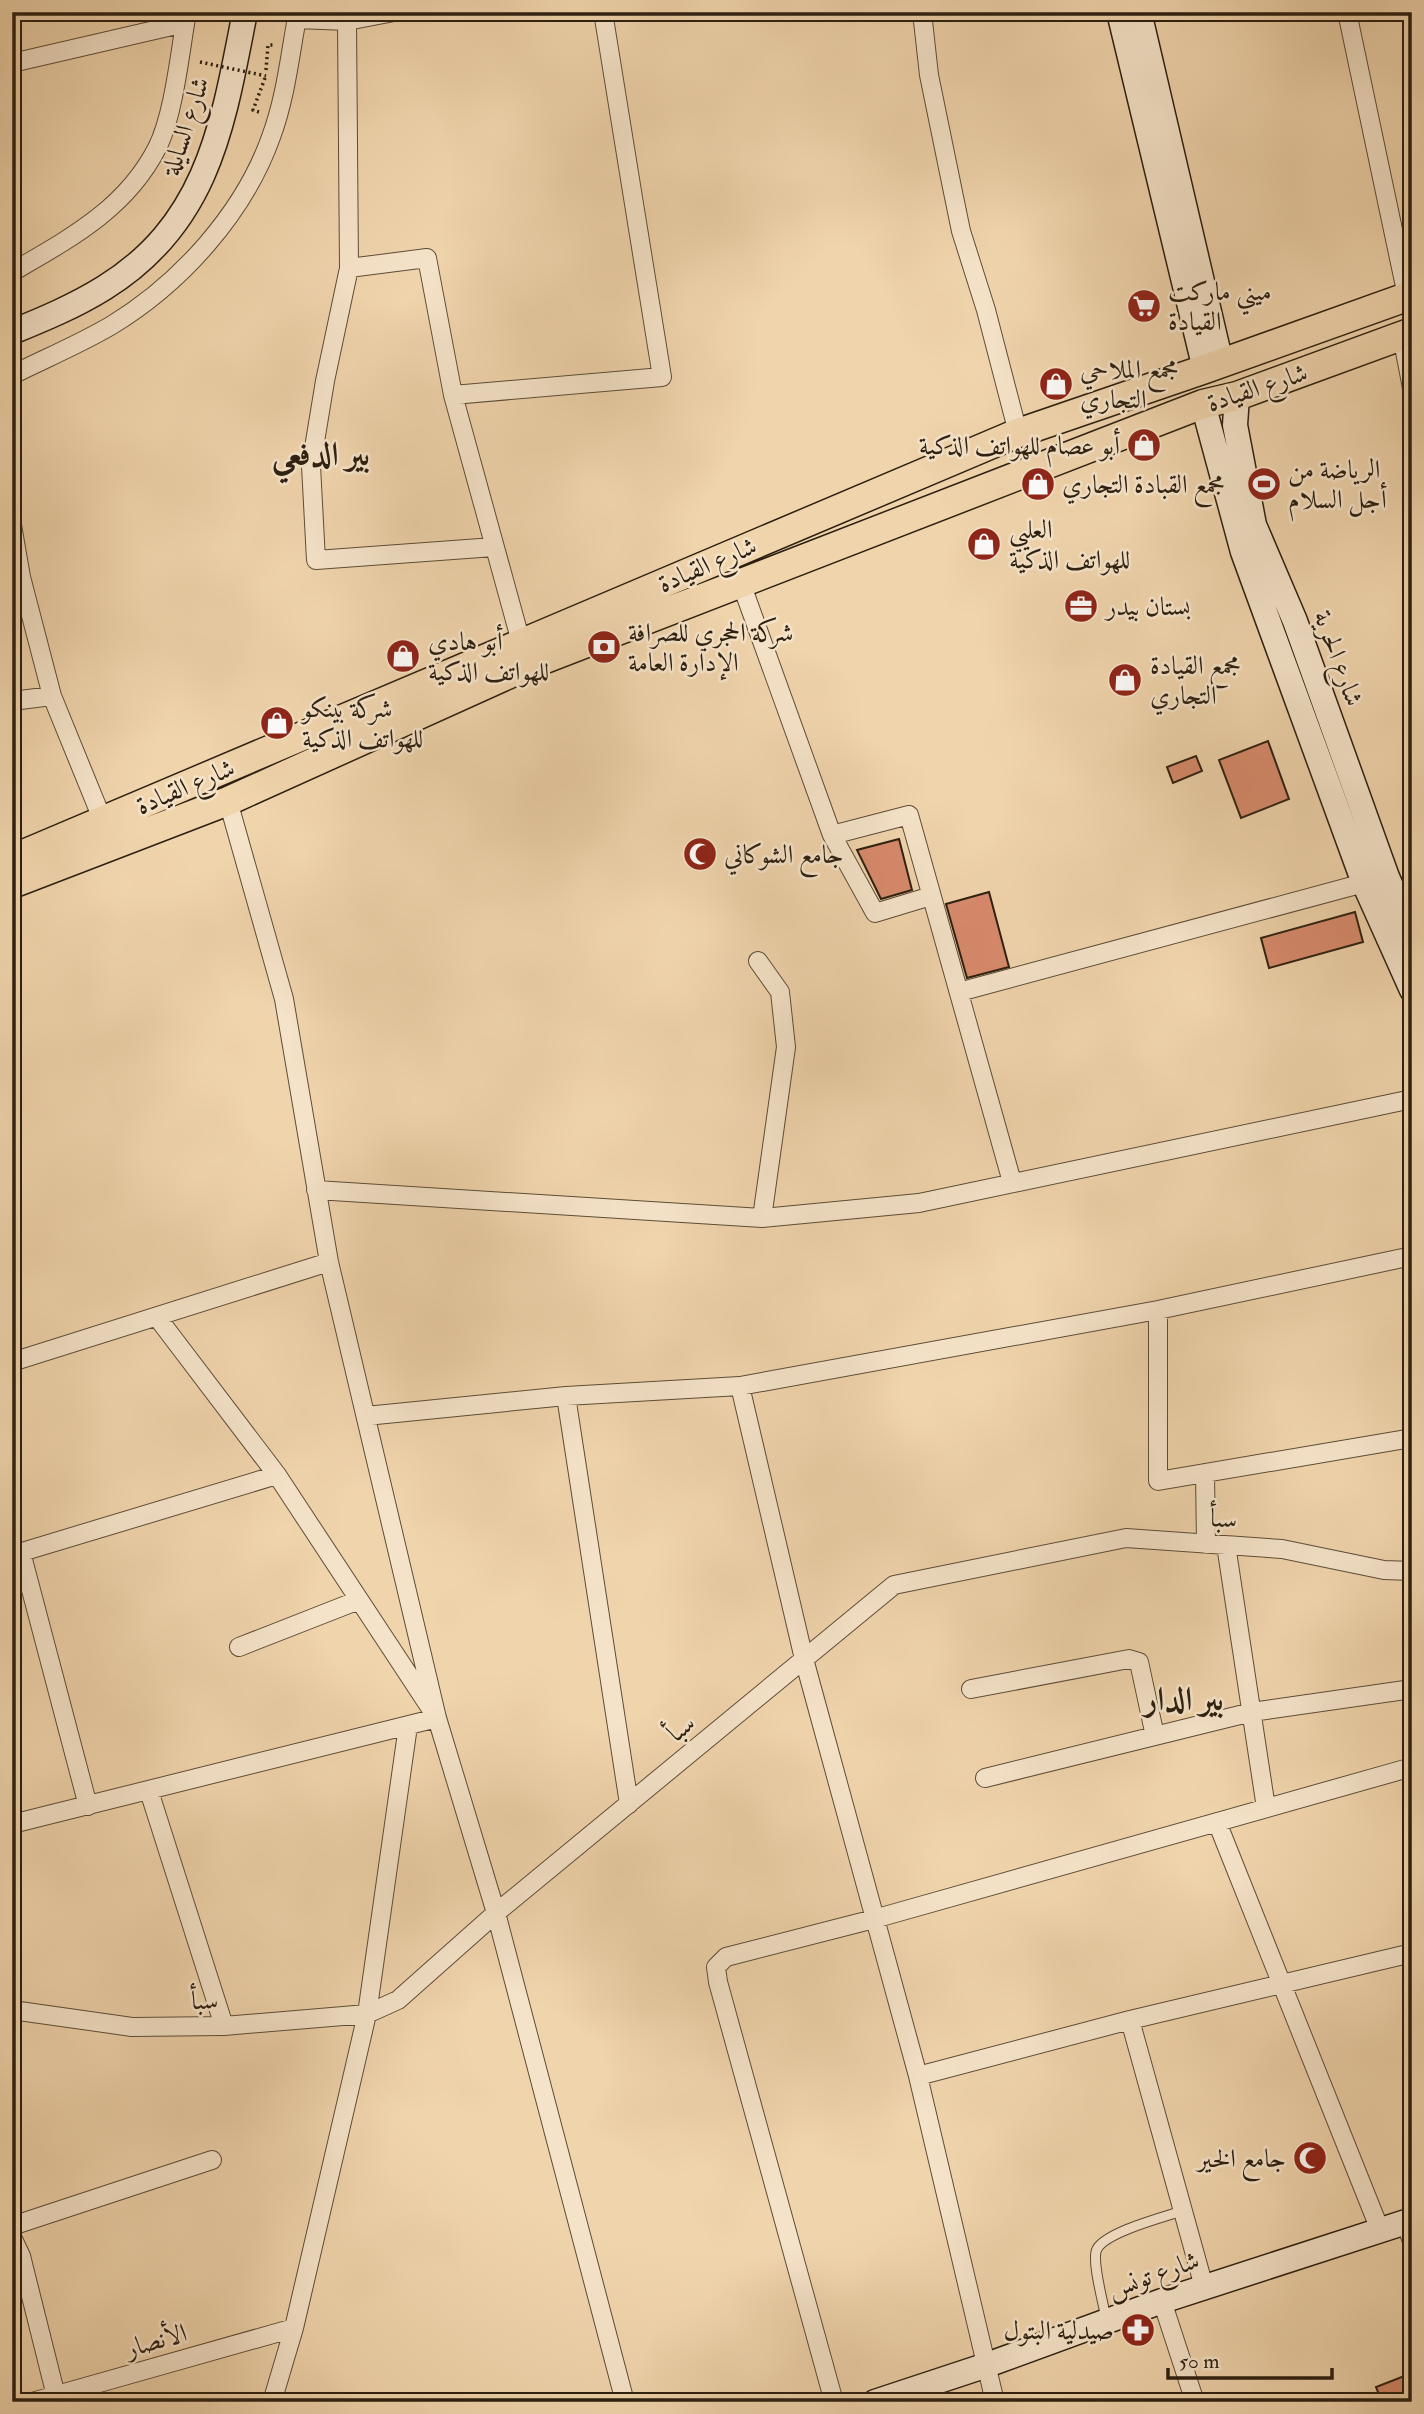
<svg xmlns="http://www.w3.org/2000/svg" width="1424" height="2414" font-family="'IM FELL Double Pica',Amiri,serif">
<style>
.building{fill:#d88a6c;stroke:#2c1f10;stroke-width:2}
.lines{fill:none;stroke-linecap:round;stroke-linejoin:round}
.lane-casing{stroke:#5d4c37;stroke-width:11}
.street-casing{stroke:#5d4c37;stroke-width:20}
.secondary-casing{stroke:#2c1f10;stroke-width:27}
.primary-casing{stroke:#2c1f10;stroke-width:31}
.path{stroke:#2c1f10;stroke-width:3.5;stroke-dasharray:2 3.5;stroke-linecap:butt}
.lane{stroke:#f5e3c9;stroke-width:9}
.street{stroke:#f5e3c9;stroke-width:18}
.secondary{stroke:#f5e3c9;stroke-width:24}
.primary{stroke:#f0d4ac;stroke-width:28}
.path-bridge{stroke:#2c1f10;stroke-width:3.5;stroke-dasharray:2 3.5;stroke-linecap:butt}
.labels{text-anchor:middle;stroke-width:5;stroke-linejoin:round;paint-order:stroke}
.street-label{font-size:26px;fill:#2c1f10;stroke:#f5e3c9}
.poi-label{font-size:26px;fill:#2c1f10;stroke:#f5e3c9;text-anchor:start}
.district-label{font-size:33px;font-weight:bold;fill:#2c1f10;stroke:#f5e3c9}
</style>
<rect width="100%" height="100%" fill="#f0d4ac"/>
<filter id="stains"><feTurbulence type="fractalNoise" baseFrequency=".00286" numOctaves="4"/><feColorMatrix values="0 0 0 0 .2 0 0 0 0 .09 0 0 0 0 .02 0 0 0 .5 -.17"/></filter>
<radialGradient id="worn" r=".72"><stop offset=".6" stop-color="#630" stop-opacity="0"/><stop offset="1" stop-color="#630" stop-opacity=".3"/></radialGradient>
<path class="building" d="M1268,741L1289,799L1241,818L1219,760Z
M1196,756L1202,771L1173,783L1167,767Z
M899,839L912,890L881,899L857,850Z
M989,892L1009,967L967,978L946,904Z
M1355,912L1363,942L1269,968L1261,938Z
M1412,2373V2402H1382L1376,2387Z"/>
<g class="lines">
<g class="lane-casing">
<path id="lane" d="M1106,2319C1104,2305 1091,2260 1097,2249C1106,2232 1164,2217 1182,2211"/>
</g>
<g class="street-casing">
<path id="street" d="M922,12L929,75L961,231L986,310L1018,433
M1347,12L1407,296
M297,19L347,21L394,12
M347,21L349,268L325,381L311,466L316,560L494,547
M12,63L185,23
M349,268L427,258L453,395L521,642
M12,272C69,239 126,209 157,148C174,115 180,51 187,12
M1402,336L1412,388
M12,375C46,358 80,344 112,325C181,283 244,213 271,137C286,97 290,54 298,12
M453,395L662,377L603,12
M12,525L21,577L52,696L103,821
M741,583L832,835L875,913L931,896
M12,701L52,696
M228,801L284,999L329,1262L437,1718L496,1913L625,2402
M832,835L909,815L1012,1182
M758,961L780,992L786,1047L762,1218
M959,992L1375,880
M316,1190L762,1218L919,1203L1412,1099
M1158,1310V1481L1412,1438
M12,1362L329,1262
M740,1386L804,1659L918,2076L995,2402
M566,1396L629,1804
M366,1416L566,1396L740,1386L1158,1310L1412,1256
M1205,1473L1206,1544
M1226,1545L1266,1808
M21,1552L88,1806
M12,1555L277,1475
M239,1647L359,1600
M971,1689L1129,1659L1139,1662L1155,1736
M985,1778L1252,1712L1412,1689
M149,1791L224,2026
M1217,1822L1380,2230
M12,1824L437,1718L277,1475L157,1317
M12,2010L132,2027L224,2026L367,2014L398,2000L496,1913L894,1585L1126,1538L1282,1549L1384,1570L1412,1571
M1130,2020L1204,2287
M918,2076L1130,2020L1412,1953
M1405,2222L1412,2241
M12,2226L212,2160
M12,2237L21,2256L56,2396
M1162,2301L1195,2402
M32,2402L294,2328
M272,2402L294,2328L367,2014L408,1726
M834,2402L718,1982L716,1967L726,1957L874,1919L1412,1767"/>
</g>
<g class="secondary-casing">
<path id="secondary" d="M1119,12L1205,369
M1139,12L1221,363
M12,332C44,319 75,306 104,288C209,223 223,124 245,12
M1237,396L1235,425L1254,525L1295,621L1387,877L1412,934
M1203,404L1243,552L1364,883L1412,990
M875,2402L987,2365L1162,2301L1412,2220"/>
</g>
<g class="primary-casing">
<path id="primary" d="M12,859L1018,433L1205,369L1412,295
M12,884L228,801L527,666L1203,404L1237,396L1412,332"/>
</g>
<path class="path" d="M266,70L268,45H273
M259,112L253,110L265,78"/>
<use href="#lane" class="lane"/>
<use href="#street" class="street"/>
<use href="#secondary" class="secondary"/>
<use href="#primary" class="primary"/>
<path class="path-bridge" d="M200,62L266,76"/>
</g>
<defs>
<g id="supermarket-disc" transform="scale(1.75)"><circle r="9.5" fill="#8f2418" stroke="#f5e3c9"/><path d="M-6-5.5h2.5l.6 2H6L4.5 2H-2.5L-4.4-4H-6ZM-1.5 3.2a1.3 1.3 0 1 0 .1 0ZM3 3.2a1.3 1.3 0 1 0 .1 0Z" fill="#fff"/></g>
<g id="shop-disc" transform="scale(1.75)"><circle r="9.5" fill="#8f2418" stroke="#f5e3c9"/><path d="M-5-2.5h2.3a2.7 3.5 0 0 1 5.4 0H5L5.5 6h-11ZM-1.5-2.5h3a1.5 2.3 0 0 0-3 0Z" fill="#fff"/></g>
<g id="stadium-disc" transform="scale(1.75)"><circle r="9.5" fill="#8f2418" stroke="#f5e3c9"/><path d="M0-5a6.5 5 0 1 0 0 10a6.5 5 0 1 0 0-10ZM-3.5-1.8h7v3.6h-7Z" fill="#fff"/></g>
<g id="office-disc" transform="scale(1.75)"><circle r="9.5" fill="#8f2418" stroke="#f5e3c9"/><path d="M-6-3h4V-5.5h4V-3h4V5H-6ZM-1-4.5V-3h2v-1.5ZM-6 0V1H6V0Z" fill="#fff"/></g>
<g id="bank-disc" transform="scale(1.75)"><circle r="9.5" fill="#8f2418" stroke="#f5e3c9"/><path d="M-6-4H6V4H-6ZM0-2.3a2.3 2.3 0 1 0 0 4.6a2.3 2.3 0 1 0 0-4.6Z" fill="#fff"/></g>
<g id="mosque-disc" transform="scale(1.75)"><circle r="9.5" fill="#8f2418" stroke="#f5e3c9"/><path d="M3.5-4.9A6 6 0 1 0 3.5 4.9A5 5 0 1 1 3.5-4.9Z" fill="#fff"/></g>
<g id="pharmacy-disc" transform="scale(1.75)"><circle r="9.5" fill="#8f2418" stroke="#f5e3c9"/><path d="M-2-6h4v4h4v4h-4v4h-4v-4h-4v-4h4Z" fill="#fff"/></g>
</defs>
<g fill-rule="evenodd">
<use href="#supermarket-disc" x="1144" y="306"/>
<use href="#shop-disc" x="1056" y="384"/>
<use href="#shop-disc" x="1144" y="445"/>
<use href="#shop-disc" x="1038" y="484"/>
<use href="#stadium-disc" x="1264" y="484"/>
<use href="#shop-disc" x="984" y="544"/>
<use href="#office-disc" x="1081" y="606"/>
<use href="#bank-disc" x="604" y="647"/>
<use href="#shop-disc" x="403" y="656"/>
<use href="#shop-disc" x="1125" y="680"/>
<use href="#shop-disc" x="277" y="723"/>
<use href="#mosque-disc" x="700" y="854"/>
<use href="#mosque-disc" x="1310" y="2158"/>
<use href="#pharmacy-disc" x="1138" y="2330"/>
</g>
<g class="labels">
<g class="street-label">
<text transform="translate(185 126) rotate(-72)" y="9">شارع السايلة</text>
<text transform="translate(1257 387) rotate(-18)" y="9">شارع القيادة</text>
<text transform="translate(707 564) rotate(-23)" y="9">شارع القيادة</text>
<text transform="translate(1339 658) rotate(70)" y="9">شارع الحرية</text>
<text transform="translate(185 786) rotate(-23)" y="9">شارع القيادة</text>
<text transform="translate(1223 1518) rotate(4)" y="9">سبأ</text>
<text transform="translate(680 1728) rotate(-40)" y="9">سبأ</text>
<text transform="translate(204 2000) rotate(-1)" y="9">سبأ</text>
<text transform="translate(1153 2274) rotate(-19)" y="9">شارع تونس</text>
<text transform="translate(156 2340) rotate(-16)" y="9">الأنصار</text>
</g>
<g class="poi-label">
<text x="1168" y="300">ميني ماركت<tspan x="1168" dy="30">القيادة</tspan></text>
<text x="1080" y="378">مجمع الملاحي<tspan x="1080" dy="30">التجاري</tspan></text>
<text x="1120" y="454" text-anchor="end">أبو عصام للهواتف الذكية</text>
<text x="1288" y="478">الرياضة من<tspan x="1288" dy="30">أجل السلام</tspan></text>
<text x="1062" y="493">مجمع القبادة التجاري</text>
<text x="1009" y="538">العليي<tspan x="1009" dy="30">للهواتف الذكية</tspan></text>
<text x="1106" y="615">بستان بيدر</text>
<text x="628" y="641">شركة الحجري للصرافة<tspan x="628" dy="30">الإدارة العامة</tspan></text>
<text x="428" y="650">أبو هادي<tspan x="428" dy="30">للهواتف الذكية</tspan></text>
<text x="1150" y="674">مجمع القيادة<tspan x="1150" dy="30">التجاري</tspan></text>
<text x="302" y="717">شركة بينكو<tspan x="302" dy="30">للهواتف الذكية</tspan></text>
<text x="724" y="863">جامع الشوكاني</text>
<text x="1286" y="2167" text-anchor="end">جامع الخير</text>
<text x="1114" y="2339" text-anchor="end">صيدلية البتول</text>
</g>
<g class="district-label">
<text x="321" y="465">بير الدفعي</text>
<text x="1184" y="1710">بير الدار</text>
</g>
</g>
<rect width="1424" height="2414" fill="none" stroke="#f0d4ac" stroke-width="42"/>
<rect x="14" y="14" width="1396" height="2386" fill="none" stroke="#2c1f10" stroke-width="3.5"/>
<rect x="21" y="21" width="1382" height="2372" fill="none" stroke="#2c1f10" stroke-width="2"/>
<path d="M1168 2368v10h164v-10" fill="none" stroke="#2c1f10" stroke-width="3.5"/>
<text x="1179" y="2368" font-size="21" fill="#2c1f10" stroke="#f5e3c9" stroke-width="5" paint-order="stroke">50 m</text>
<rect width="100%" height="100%" filter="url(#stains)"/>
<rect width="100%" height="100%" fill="url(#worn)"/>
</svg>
